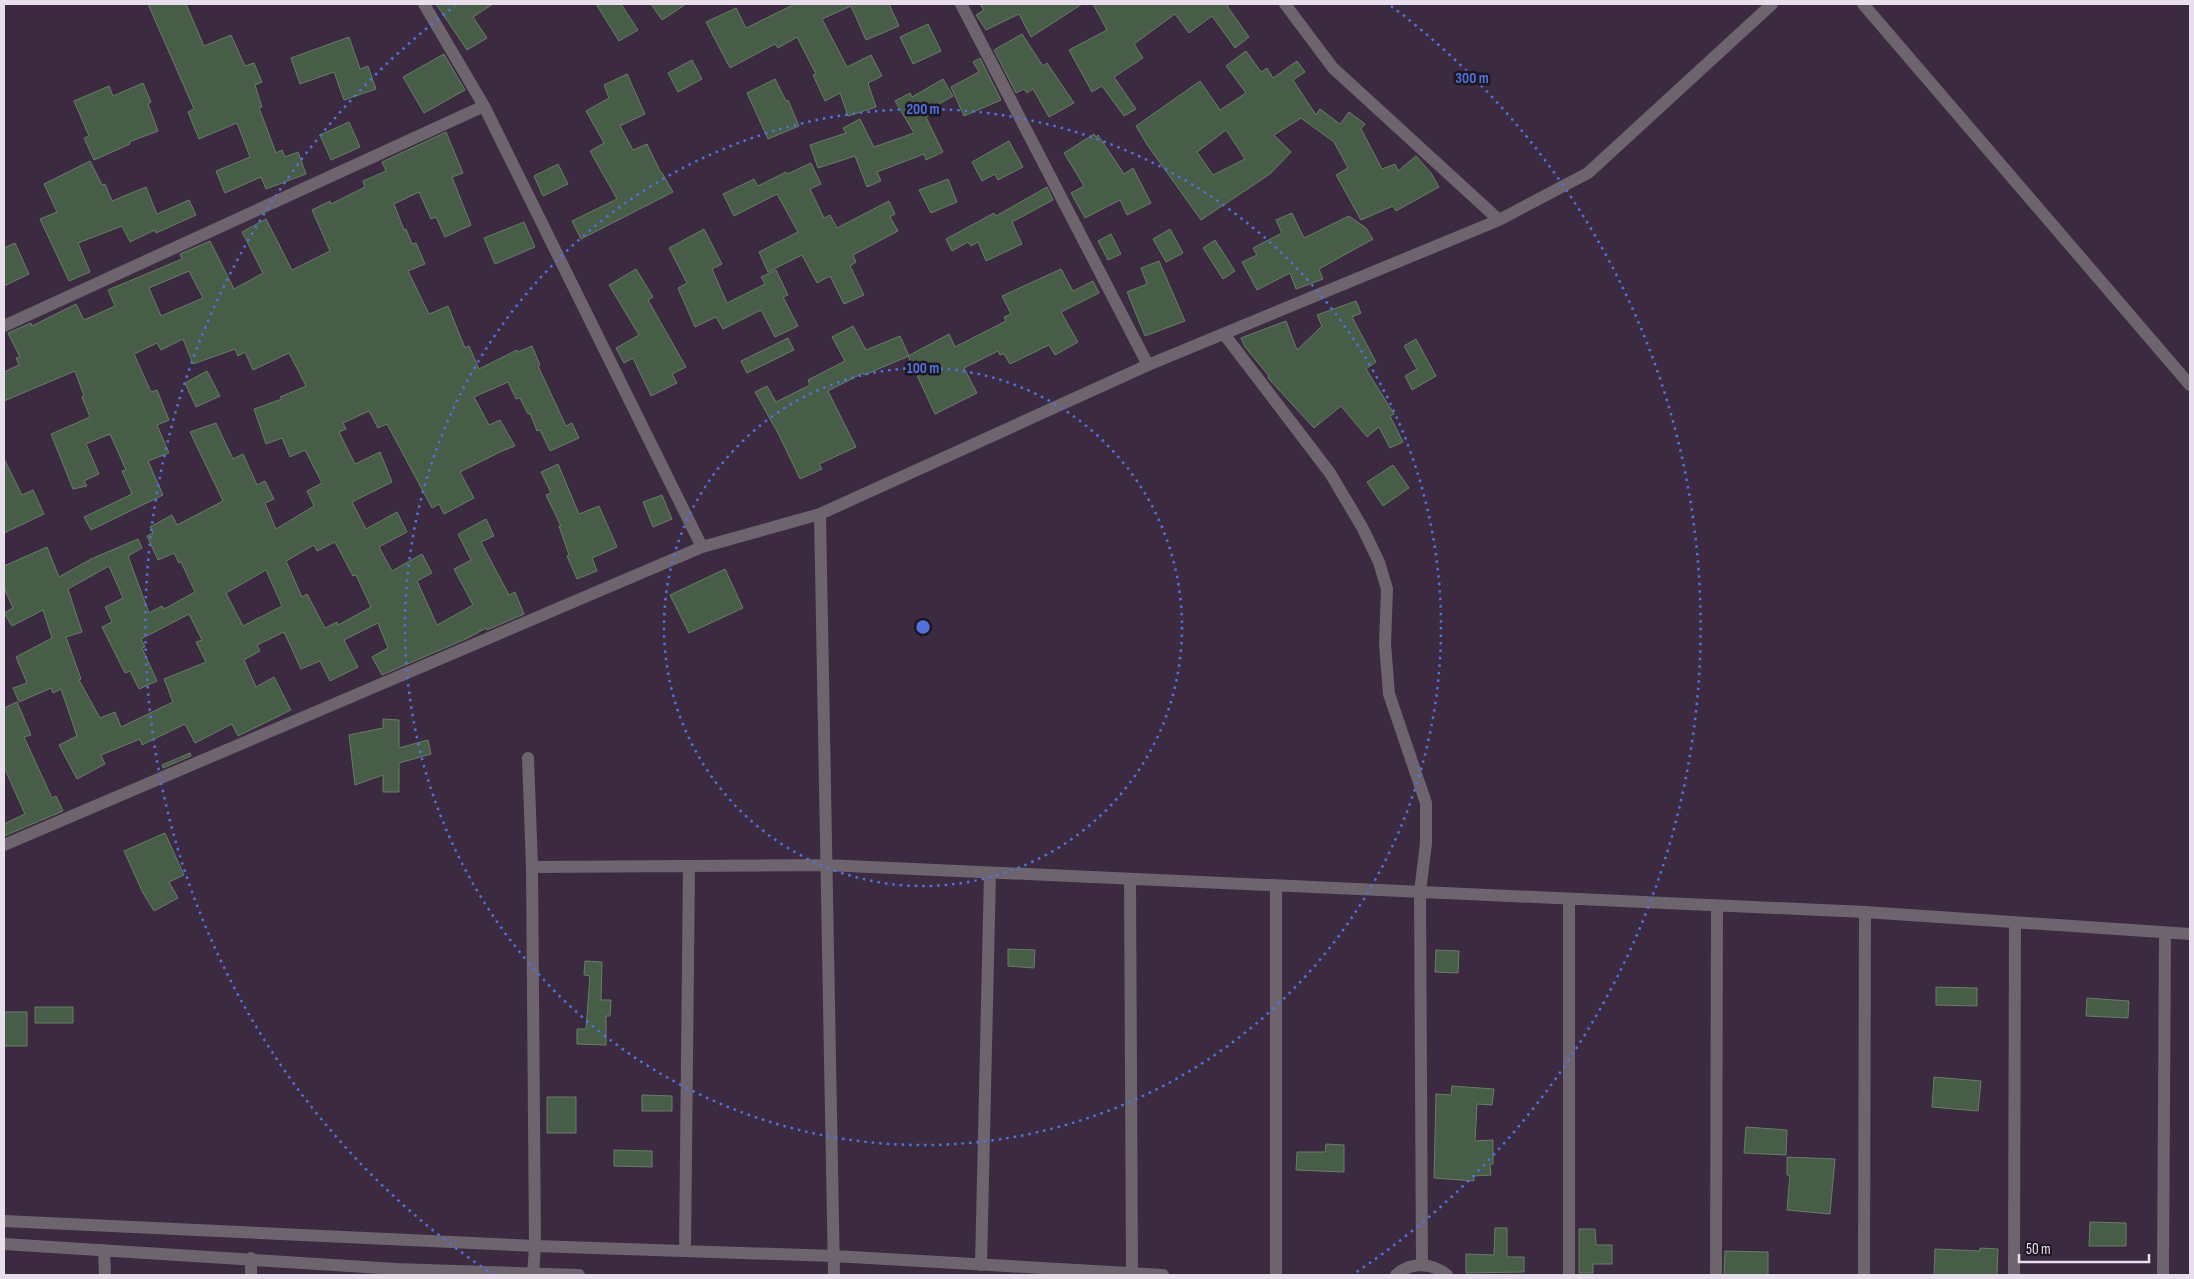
<svg xmlns="http://www.w3.org/2000/svg" width="2194" height="1279" font-family="'Sofia Sans Condensed',sans-serif">
<style>
.building{fill:#475d47;stroke:#677e66;fill-rule:evenodd}
.lines{fill:none;stroke-linecap:round;stroke-linejoin:round}
.minor{stroke:#6d646e;stroke-width:12}
.ring{fill:none;stroke:#5072dd;stroke-width:2.5;stroke-dasharray:2.5 5}
.centre{fill:#5072dd;stroke:#1e1620;stroke-width:2.5}
.ring-label{font-size:15px;text-anchor:middle;font-weight:bold;fill:#5072dd;stroke:#1e1620;stroke-width:5;stroke-linejoin:round;paint-order:stroke}
</style>
<rect width="100%" height="100%" fill="#3c2a40"/>
<path class="building" d="M148,4H186L204,46L231,35L245,66L254,63L262,82L255,85L262,107L259,108L276,153L282,150L285,157L298,152L306,174L266,189L261,177L225,193L216,171L250,157L237,123L199,139L188,112L194,109Z
M436,4H493L473,17L487,38L467,50Z
M596,4H621L638,30L619,41Z
M651,4H686L662,20Z
M795,4H889L899,26L866,40L851,6L822,19L847,67L871,55L882,76L868,83L876,107L848,116L840,93L825,101L813,75L816,74L797,37L778,48L775,44L730,68L706,22L736,8L746,28Z
M980,4H1082L1031,37L1019,14L986,30L976,15L984,10Z
M1093,4H1229L1227,6L1249,37L1235,48L1212,16L1189,33L1175,14L1134,44L1143,58L1114,77L1136,109L1124,116L1102,86L1092,92L1069,50L1107,30Z
M928,24L941,51L913,64L900,37Z
M1022,34L1043,66L1047,63L1074,103L1049,117L1033,89L1027,93L1024,89L1016,93L994,50Z
M349,37L360,69L368,66L376,89L344,100L334,72L300,84L291,58Z
M1246,51L1261,72L1267,68L1273,78L1297,61L1305,72L1293,80L1316,115L1320,109L1340,124L1349,112L1365,124L1361,129L1382,169L1395,164L1398,171L1416,156L1431,173L1439,187L1396,211L1393,206L1361,220L1336,175L1348,168L1334,142L1301,118L1274,135L1291,152L1270,174L1201,220L1148,146L1136,126L1200,81L1220,110L1246,93L1226,66ZM1226,130L1245,159L1213,175L1197,152Z
M444,54L465,90L424,113L403,77Z
M980,58L1001,100L964,116L951,87L979,72L973,62Z
M692,60L702,79L678,92L668,73Z
M627,74L645,114L620,126L633,150L647,144L661,173H662L673,192L581,239L572,221L617,199L590,151L604,143L586,111L609,98L604,85Z
M775,79L786,101L788,100L799,126L768,139L747,93Z
M943,79L953,96L929,110L931,114L926,117L943,152L926,160L924,154L877,172L881,181L867,187L855,156L818,168L810,145L846,133L843,128L860,119L874,147L914,133L895,101L910,93L912,97Z
M143,83L151,102L148,104L158,131L129,142L130,144L94,160L84,138L89,136L74,101L109,86L113,96Z
M349,122L360,147L331,160L320,135Z
M446,132L463,173L452,177L471,225L445,237L436,217L431,219L419,192L394,204L404,230L406,229L412,244L416,243L425,264L408,271L429,314L448,306L465,348L469,346L479,369L517,350L518,352L532,346L540,365L538,366L566,426L572,423L579,438L550,451L540,430L537,431L530,413L528,414L520,398L516,399L508,382L474,397L489,425L500,420L515,446L502,451L460,472L474,498L444,514L439,504L432,508L387,424L378,428L369,411L343,423L346,429L339,432L355,464L380,452L392,482L352,502L366,529L397,512L407,532L379,547L392,571L422,554L432,573L417,581L437,625L473,605L454,569L471,560L458,534L486,519L494,536L481,542L509,595L515,592L524,614L487,630L486,628L468,638L382,675L372,657L388,648L378,623L344,640L358,667L330,681L320,661L301,669L284,632L257,645L260,651L244,660L256,687L274,677L291,710L238,736L232,724L195,743L185,724L142,745L140,739L101,755L105,764L77,779L59,745L77,736L61,689L53,693L51,688L19,702L13,688L27,683L16,657L52,638L43,610L12,626L4,613L13,608L4,588V566L47,547L59,577L91,559L138,539L142,548L128,556L149,613L162,606L164,609L195,592L181,562L179,563L174,553L158,560L147,536L153,533L150,527L172,515L177,525L223,501L190,432L216,423L233,459L243,454L257,485L265,481L274,499L265,503L276,529L314,506L307,491L322,483L305,450L290,457L282,438L266,444L254,409L282,399L280,397L306,386L289,353L253,370L245,352L238,356L235,349L193,364L183,339L161,350L157,343L134,354L151,392L157,390L169,420L157,425L169,453L148,461L163,495L91,530L84,517L132,494L122,471L126,470L110,434L86,444L99,474L84,481L87,486L73,489L51,434L90,417L82,397L84,396L75,371L4,401V372L19,365L16,358L20,357L8,333L31,323L32,326L76,304L84,320L115,306L108,290L182,259L180,254L210,241L234,289L263,273L242,232L266,219L292,270L330,251L312,210L330,201L331,204L365,187L363,181L386,171L382,162ZM189,271L203,298L161,316L149,288ZM335,542L353,576L356,575L371,607L338,625L337,622L325,628L307,594L302,597L286,561L314,545L317,551ZM109,566L123,598L105,607L112,622L102,627L125,673L130,671L139,689L157,681L142,648L145,647L141,639L189,614L202,640L196,642L206,662L164,679L173,702L121,727L115,712L100,718L79,680L81,679L66,637L82,632L68,589ZM266,570L282,606L243,626L226,593Z
M1094,134L1096,137L1098,135L1124,174L1133,168L1151,203L1127,215L1120,200L1085,218L1071,193L1084,186L1064,153Z
M1009,141L1023,167L998,180L995,174L982,181L972,162Z
M90,161L102,185L105,184L112,201L146,187L157,214L189,200L196,215L156,233L155,230L130,242L122,226L78,243L90,272L69,281L40,219L57,212L44,184Z
M811,163L821,184L810,189L824,218L830,215L837,228L889,201L895,214L890,217L898,231L853,255L856,262L850,266L864,295L844,304L830,276L817,283L802,255L768,272L759,252L798,232L777,194L734,216L723,194L754,179L758,186L786,172L787,174Z
M558,164L568,184L543,196L534,176Z
M948,179L957,202L931,213L919,190Z
M1047,187L1053,200L1012,222L1022,244L986,261L978,242L971,246L968,242L952,251L946,239L994,213L996,216Z
M1292,213L1304,238L1349,216L1366,228L1373,239L1319,269L1323,279L1296,289L1290,273L1257,290L1242,262L1257,255L1253,248L1282,233L1276,220Z
M524,222L535,247L495,264L484,238Z
M704,229L722,264L712,269L727,303L765,284L761,277L776,270L788,295L783,297L798,326L775,337L761,310L723,329L716,317L695,327L678,288L687,283L669,248Z
M1170,229L1183,253L1166,262L1153,239Z
M1111,234L1121,254L1108,260L1098,241Z
M1215,240L1235,271L1223,279L1203,248Z
M15,243L29,274L4,286V248Z
M1159,261L1185,321L1145,336L1127,292L1147,284L1141,268Z
M636,269L653,297L648,300L686,367L672,374L677,383L651,396L633,358L624,363L616,348L639,335L609,285Z
M1061,269L1073,291L1093,281L1099,293L1061,312L1078,342L1055,355L1049,345L1010,364L1004,354L1000,355L998,351L964,368L977,393L935,414L908,356L949,334L955,347L1006,321L1004,317L1011,314L1002,296Z
M1356,301L1361,313L1352,317L1376,362L1366,369L1394,414L1390,416L1403,442L1390,448L1379,427L1367,437L1341,406L1314,428L1268,378L1269,376L1245,347L1241,338L1286,321L1297,350L1322,326L1317,315Z
M853,326L866,350L900,336L909,356L864,375L863,373L828,391L856,447L819,464L822,469L800,479L779,435L755,392L767,386L776,402L810,385L808,380L845,361L832,337Z
M788,338L794,350L747,373L741,361Z
M1416,339L1436,376L1412,390L1405,376L1417,369L1404,346Z
M207,371L220,396L196,407L185,383Z
M4,459L22,495L33,490L44,514L4,533Z
M558,464L579,514L599,506L617,547L592,558L597,571L577,579L567,556L569,555L559,526H561L546,495L551,493L541,472Z
M1393,465L1409,488L1383,506L1367,482Z
M662,495L672,519L653,527L643,502Z
M725,569L743,608L689,633L670,595Z
M17,702L31,735L24,737L52,798L56,796L63,811L4,836V824L25,814L4,767V708Z
M383,719L399,720V748L428,740L431,754L399,763V792H383V775L355,785L349,735L383,728Z
M190,753L191,756L163,768L162,765Z
M165,833L184,875L169,882L178,898L154,911L143,893L124,851Z
M1008,949L1035,950L1034,968L1008,966Z
M1436,950L1459,951L1458,973L1435,972Z
M585,961L602,962L601,1000H611L610,1016H606V1045L577,1044V1029H586L590,976L584,975Z
M1936,987L1977,988V1006L1936,1005Z
M2087,998L2129,1001L2128,1018L2086,1016Z
M35,1007H73V1023H35Z
M4,1012H27V1046H4Z
M1934,1077L1981,1081L1978,1111L1932,1107Z
M1452,1086L1494,1089L1492,1105L1477,1104L1475,1141L1493,1140V1164H1490L1491,1175L1474,1176V1181L1434,1178L1436,1094L1451,1095Z
M642,1095L672,1096V1111H642Z
M547,1097H576V1133H547Z
M1746,1127L1787,1130L1786,1155L1744,1153Z
M1326,1144L1344,1145V1172L1296,1170L1297,1152H1325Z
M614,1150L652,1151V1167L614,1166Z
M1787,1157L1835,1159L1830,1214L1787,1210L1790,1175H1787Z
M2090,1222L2126,1223V1246H2089Z
M1495,1228H1507V1257H1524V1272L1466,1273V1254L1494,1255Z
M1579,1229H1595L1596,1245H1612V1264H1593V1273H1579Z
M1980,1248L1998,1249L1997,1275H1934L1935,1249L1980,1251Z
M1725,1251L1768,1252V1275H1724Z"/>
<g class="lines">
<path class="minor" d="M424,4L484,106L702,547
M961,4L1148,365
M1285,4L1333,68L1499,220
M1863,4L2190,385
M4,326L484,106
M1224,334L1330,473L1362,527L1379,562L1387,589L1385,644L1389,694L1426,803V843L1420,892L1422,1265
M820,514L834,1275
M528,758L532,867L535,1246L533,1275
M4,845L702,547L820,514L1148,365L1499,220L1588,173L1772,4
M532,867L826,865L1865,912L2190,934
M1130,879L1132,1274
M4,1221L535,1246L834,1256L1163,1275
M4,1244L396,1269L579,1275
M104,1250L105,1275
M685,1251L689,866
M981,1265L990,873
M251,1275V1258
M1276,1275V885
M1396,1275C1411,1261 1432,1263 1447,1275
M1569,1275V899
M1716,1275L1717,906
M1864,1275L1865,912
M2014,1275L2015,922
M2163,1275L2165,932"/>
</g>
<g class="ring">
<circle cx="923" cy="627" r="259"/>
<circle cx="923" cy="627" r="518"/>
<path d="M494 1275A777 777 0 0 1 455 6M1391 6A777 777 0 0 1 1352 1275"/>
</g>
<circle cx="923" cy="627" r="8" class="centre"/>
<g class="ring-label">
<text x="1472" y="83">300 m</text>
<text x="923" y="114">200 m</text>
<text x="923" y="373">100 m</text>
</g>
<rect width="2194" height="1279" fill="none" stroke="#e9deec" stroke-width="10"/>
<path d="M2019 1254v8h130v-8" fill="none" stroke="#e9deec" stroke-width="2.5"/>
<text x="2026" y="1254" font-size="15" fill="#e9deec" stroke="#1e1620" stroke-width="4" paint-order="stroke">50 m</text>
</svg>
